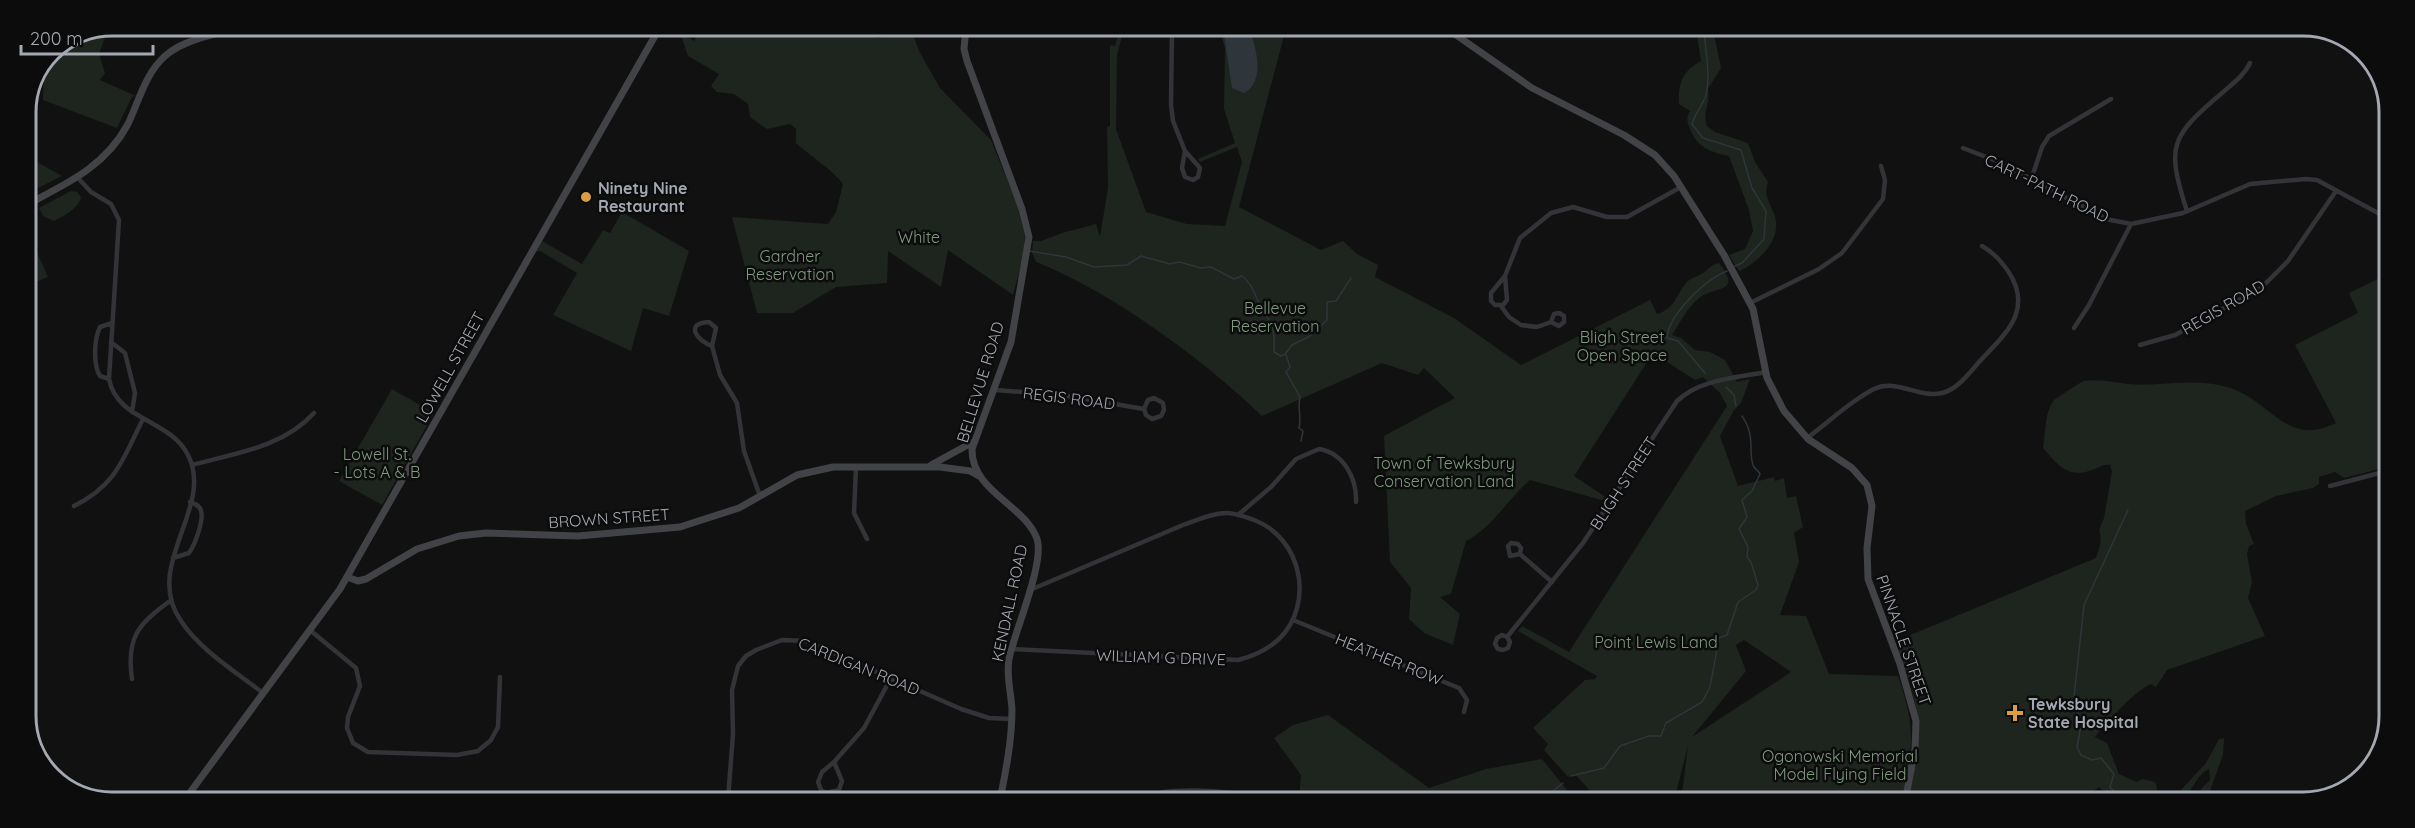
<svg xmlns="http://www.w3.org/2000/svg" width="2415" height="828" font-family="Quicksand,sans-serif">
<style>
.green{fill:#1e241e;fill-rule:evenodd}
.water{fill:#2e363b}
.lines{fill:none;stroke-linecap:round;stroke-linejoin:round}
.stream{stroke:#2e363b;stroke-width:1.5}
.street{stroke:#333437;stroke-width:4.5}
.secondary{stroke:#414346;stroke-width:7}
.poi-dot{fill:#d99e43;stroke:#0c0c0d;stroke-width:2}
.labels{text-anchor:middle;stroke-width:5;stroke-linejoin:round;paint-order:stroke}
.poi-label{font-size:16px;font-weight:bold;fill:#a4a9b1;stroke:#0c0c0d;text-anchor:start}
.street-label{font-size:16px;fill:#a4a9b1;stroke:#0c0c0d}
.park-label{font-size:16px;fill:#7e9a7e;stroke:#0c0c0d}
.rim{fill:none;stroke:#a4a9b1;stroke-width:3}
</style>
<rect width="100%" height="100%" fill="#111112"/>
<path class="green" d="M109,27L99,54L105,73L100,80L136,96L132,97L117,128L43,100L44,66L51,50Z
M671,27L694,41L702,27H804L813,33L845,30L878,38L912,31L919,51L940,88L991,140L1019,209L1025,236L1024,255L1013,295L948,250L941,287L888,251L887,283L836,287L793,313H757L732,217L828,224L836,212L843,184C833,170 810,156 796,143V129L790,124L767,129L750,117L748,104L734,94L717,92L711,86L719,74L688,56L682,38L665,28Z
M1120,28H1124L1117,55L1116,129L1146,212L1187,224L1225,226L1242,162L1237,147L1200,162L1198,159L1235,143L1224,109L1225,48L1219,28H1286L1239,207L1321,250L1343,241L1357,254L1378,265L1375,277L1454,318L1521,365L1650,300L1657,314C1674,309 1676,296 1686,283C1690,278 1697,277 1703,273C1709,269 1711,264 1719,263C1744,295 1713,285 1698,299C1687,308 1680,323 1672,335L1681,338L1695,350L1710,352L1725,360L1737,382L1750,379L1741,403L1734,410L1720,436L1738,486L1774,477L1775,481L1784,478L1787,498L1796,496L1803,527L1794,533L1799,562L1780,615L1806,616L1829,674L1898,676C1917,729 1912,748 1903,802L1681,801L1688,746L1674,801H1599L1575,774L1568,777L1544,750L1548,744L1533,728L1585,680L1595,679L1597,676L1518,631L1522,626L1569,652L1727,406L1720,393L1703,377L1695,380L1653,353L1574,476L1607,498L1605,501L1530,480C1508,499 1492,528 1466,541L1451,594L1440,597L1460,614L1453,645L1424,633L1409,619L1411,588L1390,562L1384,436L1455,398L1424,368L1418,375L1382,363L1262,416C1203,359 1112,292 1036,262L1032,253L1033,241H1041L1062,233L1096,224L1100,237L1108,188L1107,127L1110,126V45L1115,46ZM1744,640L1791,672L1692,737L1746,671L1736,645Z
M1696,29H1713L1721,68L1708,89C1711,102 1702,112 1707,126L1715,132L1748,143L1755,162L1768,182C1763,197 1771,203 1775,217C1782,240 1757,264 1739,271L1729,255L1745,249L1753,231L1749,210L1729,156C1710,152 1698,148 1690,129C1687,122 1686,117 1690,111L1679,104C1678,84 1682,71 1701,61Z
M37,162L62,176L34,190Z
M71,191L77,192L81,197C79,208 64,216 54,221L43,216L39,208Z
M622,212L689,251L669,316L643,308L631,351L553,315L577,273L540,251L536,252L542,241L582,264L603,230L610,233Z
M32,241L48,277L26,286L31,242Z
M2388,274L2387,467L2344,478L2335,472L2319,477V484L2313,488L2276,496L2245,511L2246,524L2254,544L2249,546L2247,554L2252,582L2248,598L2265,636L2167,670L2156,687L2151,684C2132,693 2108,721 2095,737L2107,743L2119,774L2136,782L2143,779L2155,782L2157,787L2154,802H2116L2099,787L2078,802H1909C1913,774 1920,745 1917,718C1915,692 1904,666 1896,641L2096,558C2099,547 2103,543 2099,530L2104,518L2112,471L2110,465C2103,464 2099,468 2092,470C2068,479 2058,465 2043,448C2046,433 2044,413 2054,400C2056,398 2077,385 2083,381C2098,379 2113,382 2128,384C2160,387 2190,378 2223,386C2272,397 2283,449 2336,423L2295,345L2358,313L2349,293Z
M392,389L434,413L382,505L339,481Z
M1328,715L1429,788L1486,769L1542,759L1576,801L1299,800L1301,775L1274,738L1293,725Z
M2224,738L2223,755L2206,802H2198L2201,789L2210,780L2209,769C2195,775 2192,795 2179,802L2180,791L2206,763L2219,739Z"/>
<path class="water" d="M1223,28H1249C1256,47 1266,81 1244,93L1232,88Z"/>
<g class="lines">
<path class="stream" d="M1704,29C1705,50 1711,73 1706,95C1703,105 1695,113 1692,124L1703,138L1741,150L1752,188L1766,211L1764,239L1742,263L1735,266
M1029,251L1066,257L1094,267L1127,265L1141,256L1170,264L1179,262L1201,268L1211,267L1234,279L1242,276C1249,281 1254,291 1257,299C1267,323 1276,319 1274,352L1281,356L1285,354
M1286,353L1292,345L1310,336L1327,320V302L1336,301L1351,278
M1286,355L1290,367L1286,372L1300,397C1297,409 1302,417 1299,428L1303,431L1301,441
M1705,373L1678,341L1667,338C1668,315 1706,279 1727,271
M1726,387L1734,395L1736,406
M1571,776L1604,768L1620,746L1649,736H1661L1666,723L1702,702L1710,687L1719,638L1727,635L1738,602L1756,590L1758,585L1751,562L1747,557L1748,547L1739,529L1747,517L1742,500L1752,491L1760,474C1759,471 1756,470 1754,467C1747,456 1757,437 1742,416
M1533,801L1536,796L1552,792L1563,783
M2123,802L2110,787L2114,774L2101,758L2092,760L2081,755L2077,747L2082,719L2073,706L2084,605L2128,510"/>
<path class="street" d="M538,26L549,35
M1172,28L1171,105L1173,121L1185,151L1200,168L1198,177L1193,180L1185,177L1182,168L1185,151
M1963,148L1999,162L2106,219L2131,224
M78,178L91,192L111,204L119,220L109,379C117,421 170,419 188,455C215,508 142,565 181,621C200,650 236,672 263,693
M2031,180L2042,147L2049,136L2111,99
M2187,211C2166,146 2170,137 2222,93C2232,84 2244,76 2250,63
M1505,276L1507,300L1503,305H1495L1491,301V293L1505,276L1520,238L1551,213L1573,207L1607,217H1627L1681,187
M1750,303L1819,269L1842,253L1883,199L1885,180L1881,166
M1501,306L1509,317L1521,325L1537,327L1551,322L1559,326L1564,322V316L1559,313L1554,314L1551,322
M2074,328L2089,305L2131,224L2183,213L2250,184L2306,179L2317,180L2389,219
M111,342L125,353L135,393L132,412
M2140,345L2175,335L2261,288L2288,261L2336,191
M712,346L716,328L709,322C684,323 697,341 712,346L720,375L737,403L744,451L760,496
M109,379L100,376C93,365 94,339 100,327L112,323
M995,390L1062,395L1144,409L1146,415L1152,419L1161,416L1164,410L1163,403L1154,398L1148,400L1144,409
M1807,438C1829,422 1850,401 1874,389C1897,378 1919,399 1942,393C1958,389 1969,373 1980,361C2006,333 2034,310 2008,271C2000,260 1994,253 1982,246
M192,465C235,453 282,448 314,413
M856,467L854,513L867,539
M2330,486L2387,471
M74,506C117,485 123,458 143,419
M1238,515L1271,487L1296,459L1319,449C1344,453 1357,479 1356,502
M1520,554L1510,556L1508,546L1511,543L1518,544L1521,548L1520,554L1552,582
M173,558L189,553C195,545 204,520 201,511C200,505 194,504 190,502
M1293,620L1459,688L1467,700L1464,712
M311,631L356,668L360,686L348,717L347,728L353,743L368,752L457,755L478,751L491,740L498,727L500,677
M1507,637L1510,642L1508,648L1503,650L1498,649L1495,644L1497,638L1502,635L1507,637L1583,543L1677,401C1700,379 1736,378 1766,372
M1012,649L1238,660C1254,656 1267,650 1279,639C1315,604 1302,538 1254,520C1246,517 1236,513 1227,513C1212,513 1197,520 1183,525L1030,590
M132,679C126,638 138,624 170,601
M834,762L822,772L818,782L821,790L826,793L839,790L842,781L834,762L864,728L891,678
M728,799L733,734L732,690L738,666L746,656L756,650L782,640L806,641L961,709L989,718L1011,719
M1135,800C1167,785 1227,790 1261,799"/>
<path class="secondary" d="M966,27L964,49L967,61L1022,209L1029,237L1011,342L972,449C971,491 1025,505 1037,539C1045,563 1014,633 1009,659C1006,675 1011,693 1012,709C1012,740 1006,770 1000,800
M1446,28L1532,88L1624,135L1655,155L1674,176L1724,255L1753,309L1767,378L1784,411L1808,439L1852,468L1867,485L1872,506L1867,548L1868,579L1900,664L1916,721L1915,749L1905,802
M26,205C66,184 105,167 128,124C139,101 145,74 165,56C186,37 224,33 251,26
M931,465L975,441
M347,577L358,581L366,579L417,549L459,536L486,533L578,536L680,527L739,508L797,475L833,467H940L970,471L979,476
M186,798L340,589L660,27"/>
</g>
<g class="poi-dot">
<circle cx="586" cy="197" r="6"/>
<path d="M2012 704h6v6h6v6h-6v6h-6v-6h-6v-6h6z"/>
</g>
<g class="labels">
<g class="poi-label">
<text x="598" y="194">Ninety Nine<tspan x="598" dy="18">Restaurant</tspan></text>
<text x="2028" y="710">Tewksbury<tspan x="2028" dy="18">State Hospital</tspan></text>
</g>
<g class="street-label">
<text transform="translate(2047 188) rotate(26)" y="6">CART-PATH ROAD</text>
<text transform="translate(2223 307) rotate(-30)" y="6">REGIS ROAD</text>
<text transform="translate(450 367) rotate(-61)" y="6">LOWELL STREET</text>
<text transform="translate(980 382) rotate(-73)" y="6">BELLEVUE ROAD</text>
<text transform="translate(1069 398) rotate(7)" y="6">REGIS ROAD</text>
<text transform="translate(1623 483) rotate(-57)" y="6">BLIGH STREET</text>
<text transform="translate(609 518) rotate(-4)" y="6">BROWN STREET</text>
<text transform="translate(1009 603) rotate(-78)" y="6">KENDALL ROAD</text>
<text transform="translate(1904 640) rotate(71)" y="6">PINNACLE STREET</text>
<text transform="translate(1161 657) rotate(2)" y="6">WILLIAM G DRIVE</text>
<text transform="translate(1389 659) rotate(22)" y="6">HEATHER ROW</text>
<text transform="translate(859 666) rotate(22)" y="6">CARDIGAN ROAD</text>
</g>
<g class="park-label">
<text x="919" y="243">White</text>
<text x="790" y="262">Gardner<tspan x="790" dy="18">Reservation</tspan></text>
<text x="1275" y="314">Bellevue<tspan x="1275" dy="18">Reservation</tspan></text>
<text x="1622" y="343">Bligh Street<tspan x="1622" dy="18">Open Space</tspan></text>
<text x="377" y="460">Lowell St.<tspan x="377" dy="18">- Lots A &amp; B</tspan></text>
<text x="1444" y="469">Town of Tewksbury<tspan x="1444" dy="18">Conservation Land</tspan></text>
<text x="1656" y="648">Point Lewis Land</text>
<text x="1840" y="762">Ogonowski Memorial<tspan x="1840" dy="18">Model Flying Field</tspan></text>
</g>
</g>
<path d="M0 0H2415V828H0ZM112 36H2303A76 76 0 0 1 2379 112V716A76 76 0 0 1 2303 792H112A76 76 0 0 1 36 716V112A76 76 0 0 1 112 36Z" fill="#0c0c0d" fill-rule="evenodd"/>
<path class="rim" d="M112 36H2303A76 76 0 0 1 2379 112V716A76 76 0 0 1 2303 792H112A76 76 0 0 1 36 716V112A76 76 0 0 1 112 36Z"/>
<path d="M21 45v9h132v-9" fill="none" stroke="#a4a9b1" stroke-width="3"/>
<text x="30" y="45" font-size="18" fill="#a4a9b1" stroke="#0c0c0d" stroke-width="4.5" paint-order="stroke">200 m</text>
</svg>
